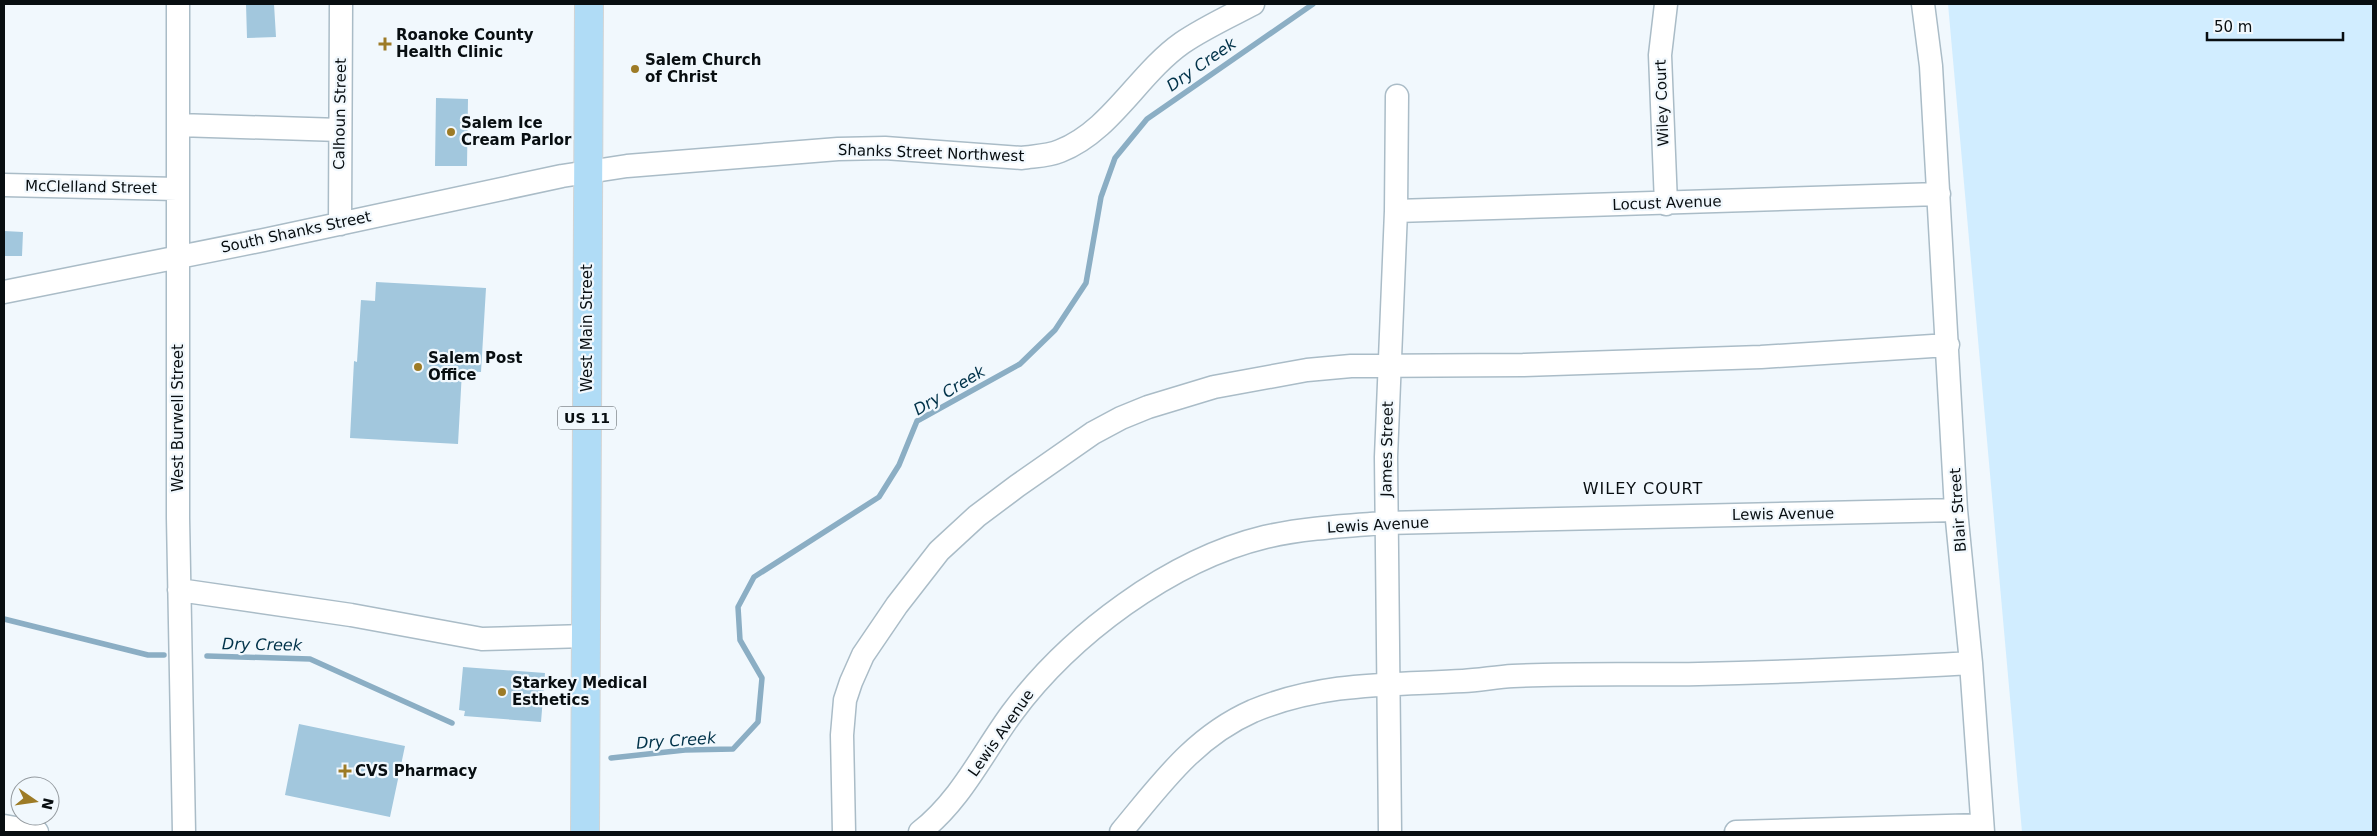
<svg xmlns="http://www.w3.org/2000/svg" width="2377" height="836" font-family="'DejaVu Sans',sans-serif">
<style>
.green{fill:#d1edff}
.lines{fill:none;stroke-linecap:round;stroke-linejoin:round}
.stream{stroke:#8baec4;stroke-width:5.5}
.building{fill:#a2c7dd}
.minor-casing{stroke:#aabcc7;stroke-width:25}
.major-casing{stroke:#d3d4d4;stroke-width:30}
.minor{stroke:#fff;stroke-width:22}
.major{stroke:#b0dcf6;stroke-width:28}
.poi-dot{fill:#9d7b26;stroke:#f1f8fd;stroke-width:2}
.labels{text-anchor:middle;stroke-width:4.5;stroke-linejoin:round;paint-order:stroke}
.shield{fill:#f1f8fd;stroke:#4e5458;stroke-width:1}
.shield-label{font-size:14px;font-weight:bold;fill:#080e11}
.poi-label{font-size:15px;font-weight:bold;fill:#080e11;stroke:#f1f8fd;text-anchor:start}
.street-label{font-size:15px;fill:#080e11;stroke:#f1f8fd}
.water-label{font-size:16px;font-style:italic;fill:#003249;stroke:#f1f8fd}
.neighbourhood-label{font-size:16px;letter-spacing:1px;fill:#080e11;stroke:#f1f8fd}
</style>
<rect width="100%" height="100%" fill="#f1f8fd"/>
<path class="green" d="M1948,4H2373V832H2022Z"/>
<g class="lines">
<path class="stream" d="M4,619L148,655H164
M207,656L310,659L452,723
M611,758L685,750L733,749L758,722L762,678L740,640L738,607L754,577L879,497L899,465L917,421L1020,364L1055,330L1086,283L1101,197L1115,158L1147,119L1313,4"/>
</g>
<path class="building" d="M246,4H274L276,37L247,38Z
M436,98L468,99L467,166H435Z
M4,231L23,232L22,256H4Z
M376,282L486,288L481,372L462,371L458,444L350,438L354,361L357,362L361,300L375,301Z
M463,667L545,673L541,722L464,716L465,711L459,710Z
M299,724L405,746L390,817L285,795Z"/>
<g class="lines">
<g class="minor-casing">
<path id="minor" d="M178,4V518L184,832
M1666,4L1660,55L1666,204
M1923,4L1931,66L1956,510L1971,663L1983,832
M178,125L340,130
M4,185L177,189
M1396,211L1939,194
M340,224L341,4
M4,292L264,240L562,176L627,166L838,149L885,148L1022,158C1035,156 1048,156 1060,151C1111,131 1138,74 1182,43C1204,28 1230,16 1253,4
M179,590L351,615L482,639L586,636
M4,826L37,832
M844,832L842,735L845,700L851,682L863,655L897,605L939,551L977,516L1017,486L1093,433L1121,418L1148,407L1214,387L1307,370L1351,366L1523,365L1761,357L1948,345
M920,832C961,800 982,754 1012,713C1070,635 1170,560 1265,537C1304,528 1346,526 1385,523L1956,510
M1121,832C1161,784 1194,737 1253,711C1323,682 1389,685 1463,681C1480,680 1496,677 1513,676C1575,673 1637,675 1699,674C1789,672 1880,668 1971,663
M1390,832L1386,457L1396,211L1397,96
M1736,832L1982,825"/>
</g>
<g class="major-casing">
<path id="major" d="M585,832L589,4"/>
</g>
<use href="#minor" class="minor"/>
<use href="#major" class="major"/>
</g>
<g class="poi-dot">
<path d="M382.5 36.5h5v5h5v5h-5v5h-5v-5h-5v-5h5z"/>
<circle cx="635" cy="69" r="5"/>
<circle cx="451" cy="132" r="5"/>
<circle cx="418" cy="367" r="5"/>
<circle cx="502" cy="692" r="5"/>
<path d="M342.5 763.5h5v5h5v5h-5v5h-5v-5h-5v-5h5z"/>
</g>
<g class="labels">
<rect class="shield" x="558" y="406.5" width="58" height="23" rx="4"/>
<g class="shield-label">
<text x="587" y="423">US 11</text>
</g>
<g class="poi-label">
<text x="396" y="40">Roanoke County<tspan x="396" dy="17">Health Clinic</tspan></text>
<text x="645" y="65">Salem Church<tspan x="645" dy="17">of Christ</tspan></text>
<text x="461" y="128">Salem Ice<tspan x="461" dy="17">Cream Parlor</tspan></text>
<text x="428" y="363">Salem Post<tspan x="428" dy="17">Office</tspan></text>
<text x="512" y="688">Starkey Medical<tspan x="512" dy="17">Esthetics</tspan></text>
<text x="355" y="776">CVS Pharmacy</text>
</g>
<g class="street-label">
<text transform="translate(1662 103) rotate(-92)" y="5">Wiley Court</text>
<text transform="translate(340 114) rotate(-89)" y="5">Calhoun Street</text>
<text transform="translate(931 153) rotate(2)" y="5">Shanks Street Northwest</text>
<text transform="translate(91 187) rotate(1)" y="5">McClelland Street</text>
<text transform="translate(1667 203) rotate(-2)" y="5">Locust Avenue</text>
<text transform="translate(296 232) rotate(-12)" y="5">South Shanks Street</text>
<text transform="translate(587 328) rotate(-90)" y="5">West Main Street</text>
<text transform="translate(178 418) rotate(-90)" y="5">West Burwell Street</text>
<text transform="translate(1387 449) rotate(-89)" y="5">James Street</text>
<text transform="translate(1958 510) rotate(-94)" y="5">Blair Street</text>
<text transform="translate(1783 514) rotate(-1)" y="5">Lewis Avenue</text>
<text transform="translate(1378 525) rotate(-3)" y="5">Lewis Avenue</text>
<text transform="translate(1001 733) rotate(-55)" y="5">Lewis Avenue</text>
</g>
<g class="water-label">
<text transform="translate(1201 64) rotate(-35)" y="6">Dry Creek</text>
<text transform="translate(949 390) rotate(-31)" y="6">Dry Creek</text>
<text transform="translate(262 644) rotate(1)" y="6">Dry Creek</text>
<text transform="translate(676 740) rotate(-4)" y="6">Dry Creek</text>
</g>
<g class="neighbourhood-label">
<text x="1643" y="494">WILEY COURT</text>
</g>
</g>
<rect width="2377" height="836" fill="none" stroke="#080e11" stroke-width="10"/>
<g transform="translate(35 801) rotate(103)"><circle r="24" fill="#f1f8fd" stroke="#949a9f"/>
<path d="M0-4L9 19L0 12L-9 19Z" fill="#9d7b26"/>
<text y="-8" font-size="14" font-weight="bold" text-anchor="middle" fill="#080e11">N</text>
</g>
<path d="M2207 32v8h136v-8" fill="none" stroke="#080e11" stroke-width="2.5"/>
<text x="2214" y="32" font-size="15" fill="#080e11" stroke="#f1f8fd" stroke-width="4" paint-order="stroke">50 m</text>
</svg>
